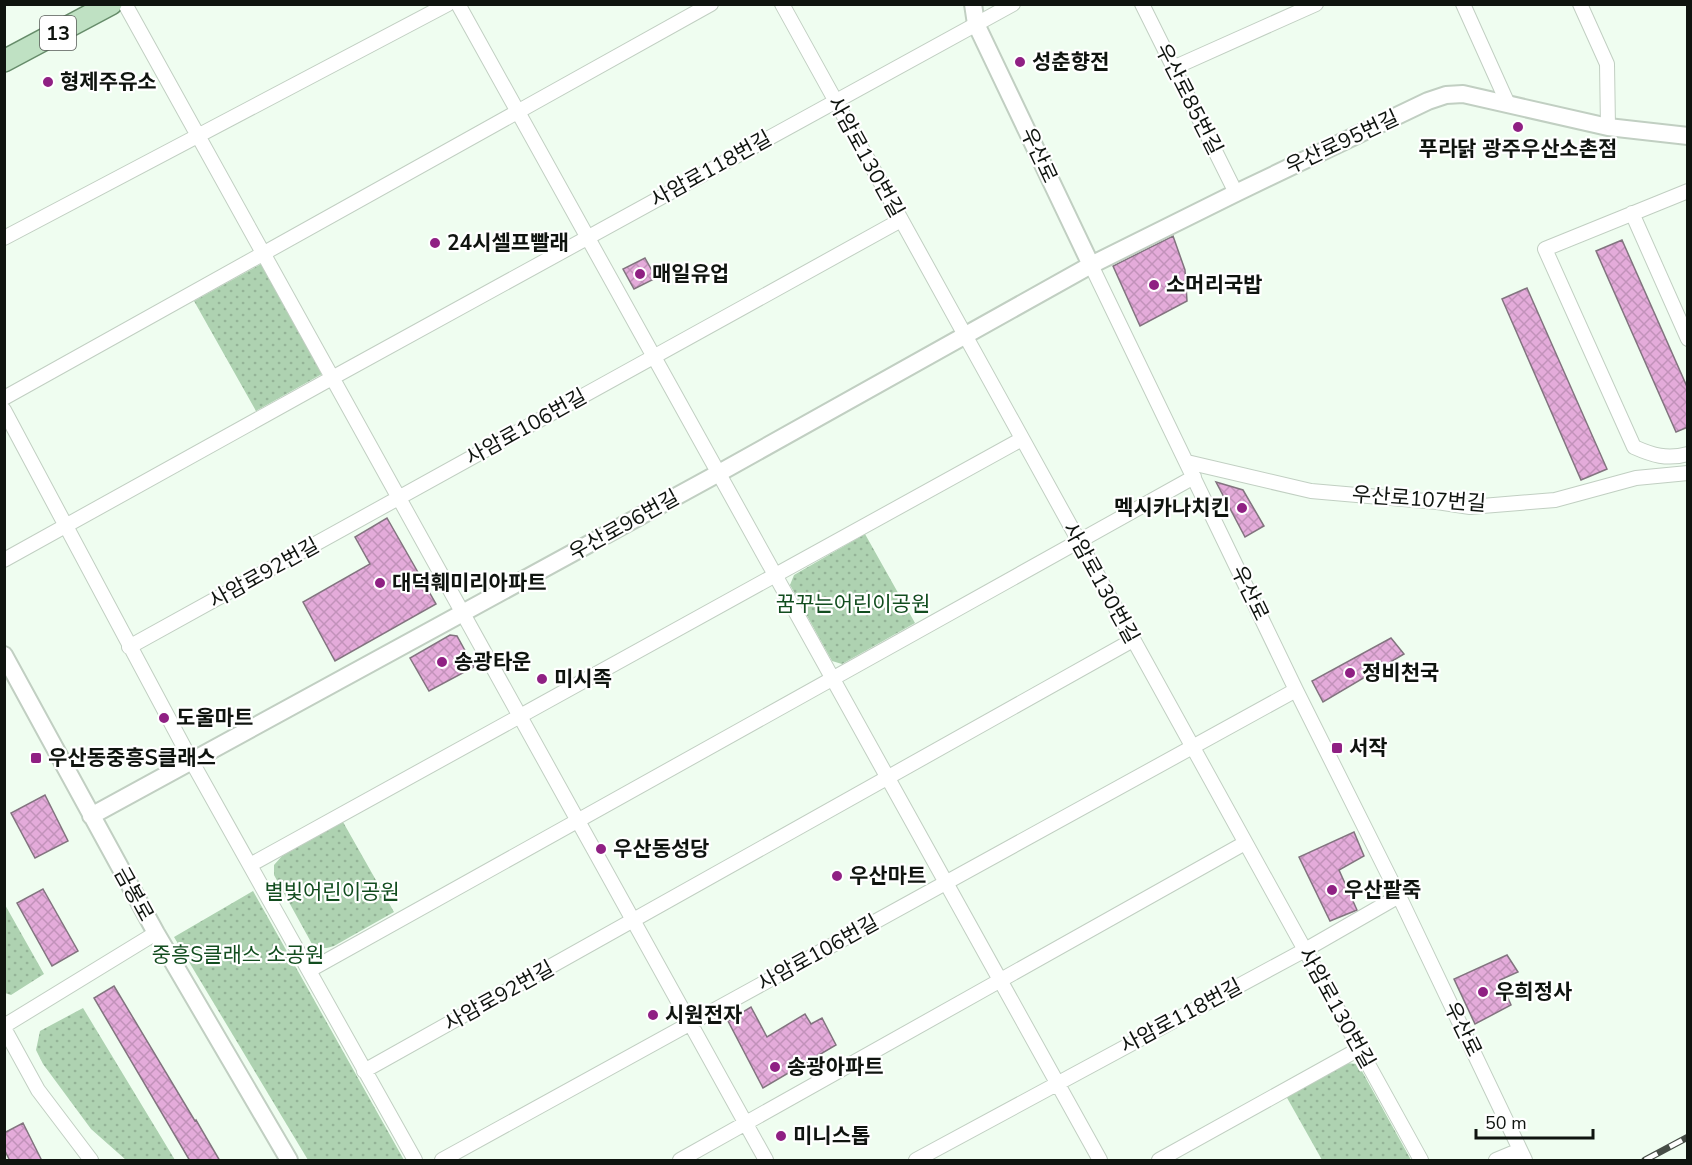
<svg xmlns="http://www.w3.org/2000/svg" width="1692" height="1165" font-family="'Nunito Sans','Noto Sans KR',sans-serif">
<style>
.park{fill:url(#park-dots)}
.building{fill:url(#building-cross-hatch);stroke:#82747f;stroke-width:1.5}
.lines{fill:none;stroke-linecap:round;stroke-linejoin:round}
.minor-casing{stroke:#c1cfc2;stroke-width:16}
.tertiary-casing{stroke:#c1cfc2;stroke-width:20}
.primary-casing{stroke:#668c6a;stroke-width:24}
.minor{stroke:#fff;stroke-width:14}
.tertiary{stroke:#fff;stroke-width:16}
.primary{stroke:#bfe1c3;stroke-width:21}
.rail-casing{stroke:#464d46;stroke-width:7}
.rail{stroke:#fff;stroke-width:4.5;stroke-dasharray:14;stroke-linecap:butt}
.poi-dot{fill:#8f2083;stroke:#fff;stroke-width:2}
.labels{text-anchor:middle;stroke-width:4.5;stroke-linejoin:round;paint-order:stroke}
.shield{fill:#fff;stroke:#575a57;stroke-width:1.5}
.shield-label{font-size:20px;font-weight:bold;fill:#0f140f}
.poi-label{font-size:21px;font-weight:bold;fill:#0f140f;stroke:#fff;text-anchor:start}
.street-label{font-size:21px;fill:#0f140f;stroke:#fff}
.park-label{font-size:21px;fill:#124d1f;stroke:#fff}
</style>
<defs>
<pattern id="park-dots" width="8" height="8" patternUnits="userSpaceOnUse" patternTransform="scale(1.5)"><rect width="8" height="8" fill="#aed2b1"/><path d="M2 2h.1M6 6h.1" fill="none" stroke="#94b397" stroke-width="1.8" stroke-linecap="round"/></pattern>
<pattern id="building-cross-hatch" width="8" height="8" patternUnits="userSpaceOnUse" patternTransform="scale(1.5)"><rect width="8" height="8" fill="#e4abda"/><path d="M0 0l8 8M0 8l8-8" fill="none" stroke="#c292ba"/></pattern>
</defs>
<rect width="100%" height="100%" fill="#effdf0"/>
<path class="park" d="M261,264L322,374L256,411L194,301Z
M865,534L915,623L842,664L832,661L790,585L794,575Z
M343,822L394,912L334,946C326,949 319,949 312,944L274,875V865L282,856Z
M253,891L404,1160H308L174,937Z
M4,903L44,974L11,995L5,993Z
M83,1008L175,1160H126L91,1129L43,1064L36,1050L40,1031Z
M1346,1063L1358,1064L1411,1160H1322L1286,1096Z"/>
<path class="building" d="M1173,236L1185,270L1187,301L1140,326L1113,266Z
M1622,240L1688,389V427L1676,432L1596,251Z
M645,258L656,278L634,289L623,269Z
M1527,288L1607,469L1581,480L1502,299Z
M1216,482L1243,490L1264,526L1245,537Z
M387,518L436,604L335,661L303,602L370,564L355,537Z
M450,635L457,636L474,667L429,691L410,658Z
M1391,638L1404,654L1323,702L1312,681Z
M45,795L68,841L35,858L11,813Z
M1354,832L1364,856L1339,870L1357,910L1330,921L1299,857Z
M43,889L78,951L52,966L17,903Z
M1507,955L1518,972L1500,980L1511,1005L1475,1024L1454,979Z
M114,986L195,1121L196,1120L220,1161H190L94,998Z
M751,1007L767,1037L805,1014L811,1024L822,1018L836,1045L763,1088L728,1021Z
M23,1123L42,1161H10L4,1149V1133Z"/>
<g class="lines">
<g class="minor-casing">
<path id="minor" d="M125,4L766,1160
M458,4L1100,1160
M782,4L1421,1160
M1142,4L1236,193
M1463,4L1508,104
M1580,4L1607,64L1608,127
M1173,68L1316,4
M1688,191L1545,249L1634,447C1652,455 1667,460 1688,454
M1632,213L1688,339
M4,238L448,4
M1091,265L1296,690L1399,896L1525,1160
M4,398L711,4
M4,410L192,762L415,1160
M1187,462L1311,491L1437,502L1470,507L1555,500L1636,478L1688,473
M4,560L332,378L1013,4
M129,647L901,220
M250,865L1022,439
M310,970L1194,477
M4,1026L156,933
M4,1028L38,1090L91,1160
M364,1071L1133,640
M442,1160L1296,690
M680,1160L1245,843
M916,1160L1305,950L1399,896
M1159,1160L1359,1049
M1496,1160L1520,1150"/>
</g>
<g class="tertiary-casing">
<path id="tertiary" d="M973,4L976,24L1091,265
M4,655L156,933L289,1160
M91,816L719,473L1091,265L1236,193L1428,101L1446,95L1463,94L1608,127L1688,136"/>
</g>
<g class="primary-casing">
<path id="primary" d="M4,61L111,4"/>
</g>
<use href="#minor" class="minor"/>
<use href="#tertiary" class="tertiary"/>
<use href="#primary" class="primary"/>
<g class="rail-casing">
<path id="rail" d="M1645,1160L1688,1137"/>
</g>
<use href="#rail" class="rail"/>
</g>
<g class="poi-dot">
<circle cx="1020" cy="62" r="6"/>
<circle cx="48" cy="82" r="6"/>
<circle cx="1518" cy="127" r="6"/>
<circle cx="435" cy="243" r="6"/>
<circle cx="640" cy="274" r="6"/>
<circle cx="1154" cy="285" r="6"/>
<circle cx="1242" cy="508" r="6"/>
<circle cx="380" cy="583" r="6"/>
<circle cx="442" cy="662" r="6"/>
<circle cx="1350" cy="673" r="6"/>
<circle cx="542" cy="679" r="6"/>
<circle cx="164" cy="718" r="6"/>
<rect x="1331" y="742" width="12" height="12" rx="3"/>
<rect x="30" y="752" width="12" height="12" rx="3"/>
<circle cx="601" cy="849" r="6"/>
<circle cx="837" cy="876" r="6"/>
<circle cx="1332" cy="890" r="6"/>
<circle cx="1483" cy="992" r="6"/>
<circle cx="653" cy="1015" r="6"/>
<circle cx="775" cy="1067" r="6"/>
<circle cx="781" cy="1136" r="6"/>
</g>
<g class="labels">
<rect class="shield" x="40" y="16" width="36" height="34" rx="4.5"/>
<g class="shield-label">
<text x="58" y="40">13</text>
</g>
<g class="poi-label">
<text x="1032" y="69">성춘향전</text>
<text x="60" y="89">형제주유소</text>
<text x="1518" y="156" text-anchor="middle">푸라닭 광주우산소촌점</text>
<text x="447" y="250">24시셀프빨래</text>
<text x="652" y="281">매일유업</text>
<text x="1166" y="292">소머리국밥</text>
<text x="1230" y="515" text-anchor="end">멕시카나치킨</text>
<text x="392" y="590">대덕훼미리아파트</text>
<text x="454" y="669">송광타운</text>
<text x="1362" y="680">정비천국</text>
<text x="554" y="686">미시족</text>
<text x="176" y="725">도울마트</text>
<text x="1349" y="755">서작</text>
<text x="48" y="765">우산동중흥S클래스</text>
<text x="613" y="856">우산동성당</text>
<text x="849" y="883">우산마트</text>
<text x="1344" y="897">우산팥죽</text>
<text x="1495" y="999">우희정사</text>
<text x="665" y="1022">시원전자</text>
<text x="787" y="1074">송광아파트</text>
<text x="793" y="1143">미니스톱</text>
</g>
<g class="street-label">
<text transform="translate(1189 99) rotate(63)" y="7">우산로85번길</text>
<text transform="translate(1342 142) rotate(-25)" y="7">우산로95번길</text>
<text transform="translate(1039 155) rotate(65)" y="7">우산로</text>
<text transform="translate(866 157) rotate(61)" y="7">사암로130번길</text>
<text transform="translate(711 169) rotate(-29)" y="7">사암로118번길</text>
<text transform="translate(526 427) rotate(-29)" y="7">사암로106번길</text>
<text transform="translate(1419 499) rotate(4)" y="7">우산로107번길</text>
<text transform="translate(624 525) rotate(-29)" y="7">우산로96번길</text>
<text transform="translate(264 573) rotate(-29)" y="7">사암로92번길</text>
<text transform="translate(1101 583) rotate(61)" y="7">사암로130번길</text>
<text transform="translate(1250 593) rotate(64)" y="7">우산로</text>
<text transform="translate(134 894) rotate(61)" y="7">금봉로</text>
<text transform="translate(818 953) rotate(-29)" y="7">사암로106번길</text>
<text transform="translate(499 996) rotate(-29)" y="7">사암로92번길</text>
<text transform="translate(1337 1008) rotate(61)" y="7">사암로130번길</text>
<text transform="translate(1181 1016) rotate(-28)" y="7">사암로118번길</text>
<text transform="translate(1463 1029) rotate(64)" y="7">우산로</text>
</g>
<g class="park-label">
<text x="853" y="611">꿈꾸는어린이공원</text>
<text x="332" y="899">별빛어린이공원</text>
<text x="238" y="962">중흥S클래스 소공원</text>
</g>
</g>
<rect width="1692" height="1165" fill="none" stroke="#0f140f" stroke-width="12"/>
<path d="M1476 1129v9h117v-9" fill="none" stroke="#0f140f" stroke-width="3"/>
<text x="1485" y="1129" font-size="18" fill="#0f140f" stroke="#ffffff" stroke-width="4.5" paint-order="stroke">50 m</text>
</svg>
